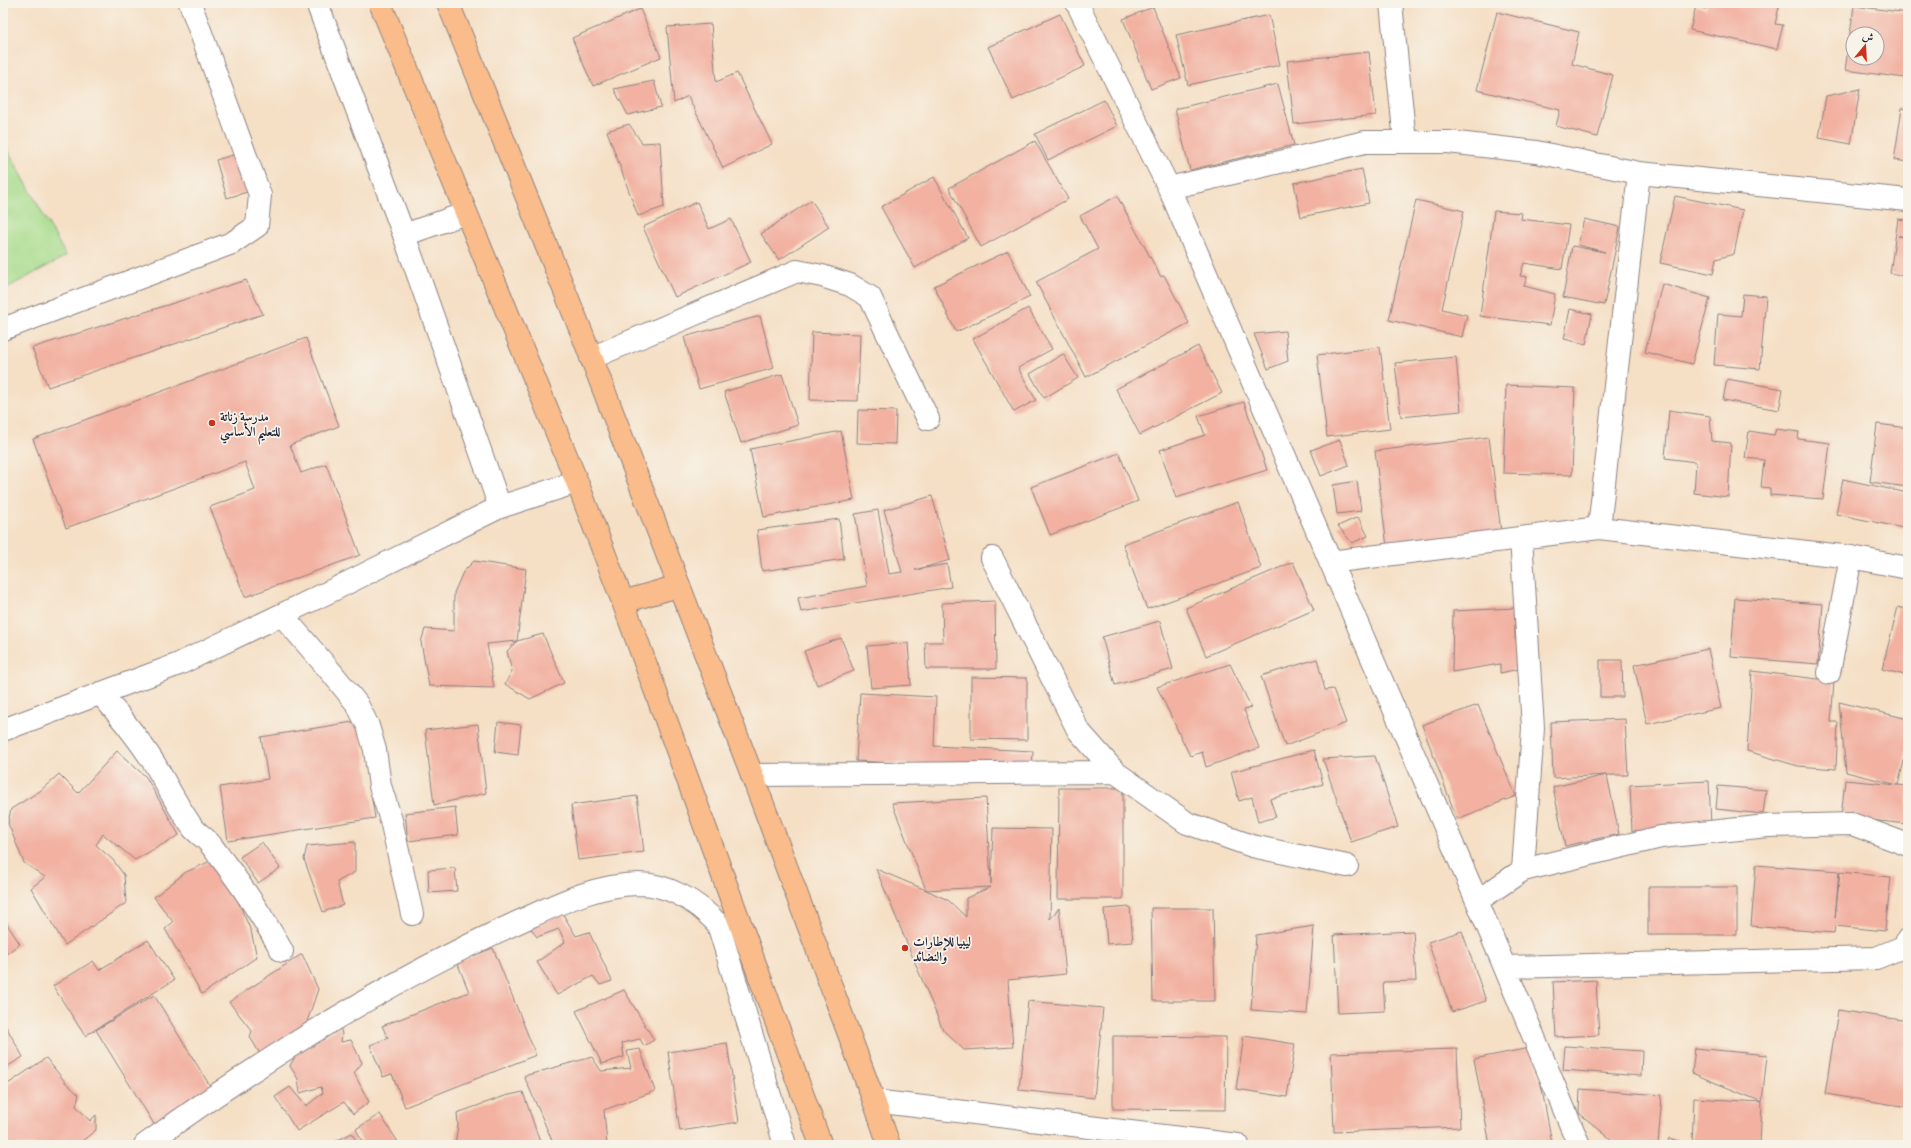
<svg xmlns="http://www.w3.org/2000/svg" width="1911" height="1148" font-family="'Libre Bodoni',Amiri,serif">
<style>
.green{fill:#a7dc8c;stroke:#647f64}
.building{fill:#f2b1a1;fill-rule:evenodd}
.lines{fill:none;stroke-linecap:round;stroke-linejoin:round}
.minor-casing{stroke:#8c8080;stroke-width:24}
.major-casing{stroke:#8c8080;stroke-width:24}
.minor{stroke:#fff;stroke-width:22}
.major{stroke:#f9bc8a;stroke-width:22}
.poi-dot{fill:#c8321e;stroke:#f7f3e8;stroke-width:1.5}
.labels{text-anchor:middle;stroke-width:3.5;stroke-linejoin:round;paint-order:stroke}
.poi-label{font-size:13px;font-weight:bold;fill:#22223b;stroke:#f7f3e8;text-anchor:start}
</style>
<rect width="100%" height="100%" fill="#f7f3e8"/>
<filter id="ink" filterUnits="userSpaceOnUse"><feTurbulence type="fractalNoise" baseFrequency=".025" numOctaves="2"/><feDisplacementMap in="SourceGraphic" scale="8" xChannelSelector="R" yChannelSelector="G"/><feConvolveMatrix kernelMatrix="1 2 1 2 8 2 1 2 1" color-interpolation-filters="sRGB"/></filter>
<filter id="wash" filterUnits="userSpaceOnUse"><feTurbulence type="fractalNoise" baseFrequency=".012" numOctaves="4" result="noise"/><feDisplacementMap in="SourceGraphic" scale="16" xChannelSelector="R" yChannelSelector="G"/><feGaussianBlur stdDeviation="0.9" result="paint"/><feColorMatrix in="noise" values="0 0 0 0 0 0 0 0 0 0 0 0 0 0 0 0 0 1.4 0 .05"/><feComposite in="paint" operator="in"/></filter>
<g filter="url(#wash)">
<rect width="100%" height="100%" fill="#f5dfc5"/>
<path class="green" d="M3,141L66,256L3,290Z"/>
<g id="blocks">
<path class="building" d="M955,3H973L957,8Z
M1708,3H1780L1775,24L1783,25L1777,49L1690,30L1696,6L1706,9Z
M1854,6L1908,13V55L1905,78L1845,70ZM1853,34H1877V58H1853Z
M1153,7L1181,78L1151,89L1123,19Z
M640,9L661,57L593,86L572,38Z
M1497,12L1579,32L1572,64L1613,75L1597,137L1556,126L1560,110L1477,90Z
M1060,14L1085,66L1013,100L988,47Z
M1269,15L1280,65L1188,85L1176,35Z
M711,24L716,82L737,73L772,144L723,168L688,96L674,103L667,27Z
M1369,52L1376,115L1294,124L1287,61Z
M654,81L661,107L628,115L614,89Z
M1278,84L1294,145L1190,170L1175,109Z
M1860,89L1851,144L1819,138L1826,96Z
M1104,100L1117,126L1048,160L1035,134Z
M1902,108L1908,109V162L1894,160Z
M629,124L642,143L660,142L664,207L638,216L607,131Z
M1035,141L1068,199L981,247L949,188Z
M236,154L247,192L227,198L216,160Z
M1362,169L1369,203L1301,217L1294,183Z
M934,177L968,238L915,268L881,207Z
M1117,196L1161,277L1164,275L1189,323L1086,377L1036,282L1098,249L1080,216Z
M1675,196L1743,210L1734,254L1716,259L1713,274L1660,263Z
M811,200L829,227L779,260L761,234Z
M1416,200L1464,211L1442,309L1467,315L1462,337L1389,320Z
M697,202L709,229L731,219L751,262L675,297L643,227Z
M1494,211L1522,213L1521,219L1569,225L1562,269L1524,263L1520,276L1527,277L1524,286L1555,294L1550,325L1480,316Z
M1584,219L1620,227L1604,305L1563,297L1572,246L1605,252L1578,245Z
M1898,219L1908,220V236H1898L1908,238V277L1890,273Z
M1008,251L1030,297L956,332L934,286Z
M246,280L263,314L48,387L32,348Z
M1662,284L1710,298L1692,364L1645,352Z
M1743,294L1766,296L1760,369L1714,365L1718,314L1741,316Z
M1028,308L1052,349L1018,368L1036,400L1014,412L973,339Z
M1570,309L1592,314L1586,344L1564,339Z
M760,316L774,368L699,389L684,337Z
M1285,331L1288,361L1268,369L1254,334Z
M812,332L860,334L858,401L810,400Z
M306,338L339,426L290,445L301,473L326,464L360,555L245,597L210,507L255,490L245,462L66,528L33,439Z
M1198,346L1222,393L1140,435L1116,389Z
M1380,347L1390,429L1327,437L1317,355Z
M1063,354L1078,378L1044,398L1030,374Z
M1456,357L1461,411L1401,417L1395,363Z
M782,374L798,425L741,443L724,392Z
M1727,379L1783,389L1779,410L1723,400Z
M1506,385L1575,388L1572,475L1503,473Z
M1244,402L1267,470L1176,498L1160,450L1205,435L1198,416Z
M858,410L896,411L895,444L857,443Z
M1669,410L1710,416L1712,441L1731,443L1728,497L1694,493L1696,462L1665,458Z
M1877,424L1908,428V487L1870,482Z
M1776,429L1799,432L1798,439L1830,443L1823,499L1770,495V488L1761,487L1764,460L1745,458L1749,431L1774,435Z
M841,431L854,500L764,517L750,449Z
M1489,437L1501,532L1387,547L1375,451Z
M1340,440L1349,465L1321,476L1311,450Z
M1119,453L1138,501L1050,535L1031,487Z
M1843,479L1908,493V529L1836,514Z
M1357,481L1361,511L1337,514L1333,485Z
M932,496L950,560L915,570L947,564L951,587L801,612L798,598L867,586L855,514L878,510L889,574L902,572L884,510Z
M1238,502L1261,568L1147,609L1123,544Z
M1358,517L1368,536L1352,543L1338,526Z
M839,519L844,559L762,571L757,530Z
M474,561L526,569L517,641L487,644L494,688L429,686L421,642L425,629L454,631V593L463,572Z
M1293,562L1314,610L1206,656L1186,608Z
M1735,598L1823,604L1818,664L1731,657Z
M995,601L996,669H926L925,642H943L942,603Z
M1898,607L1908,610V676L1882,669Z
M1515,608V640H1523L1524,668L1500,673V664L1452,672L1453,611Z
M1160,621L1173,669L1115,685L1102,637Z
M543,634L564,683L530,699L505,684L512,671L507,651L517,641Z
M841,638L854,671L817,685L804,651Z
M908,643L911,685L871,688L867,646Z
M1708,649L1721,708L1647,724L1634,665Z
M1317,659L1325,690L1333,689L1346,723L1285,746L1261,676Z
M1600,660H1622L1623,697H1600Z
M1230,664L1251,707L1244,710L1259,748L1206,767L1202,752L1190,756L1157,687Z
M1752,671L1834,681L1831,722H1838L1836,769L1798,766L1747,751Z
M971,677L1027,678V740L971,739Z
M860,693L936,697L934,746L1033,751L1032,770L856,761Z
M1839,702L1908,719V745L1898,785L1846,772Z
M1478,705L1516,796L1457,819L1422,725Z
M1625,719L1628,775H1607L1619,834L1565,846L1553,787L1607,775L1553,778L1551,722Z
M359,721L375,818L228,841L220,787L268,779L261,737Z
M498,722L521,725L518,755L495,752Z
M478,724L486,793L434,805L425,730Z
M1314,750L1323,784L1270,799L1276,817L1258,822L1252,797L1239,801L1231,772Z
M117,751L146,777L179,835L135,860L103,834L96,845L113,860L124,875L126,903L65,945L31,888L45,877L24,863L8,823L11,809L40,791L59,774L78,793Z
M1375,756L1398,827L1351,842L1323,759Z
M1845,780L1908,786V824L1841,817Z
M1709,781L1711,827L1632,831L1630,785Z
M1718,786L1766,790L1763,814L1716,809Z
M1059,788H1123V899H1058Z
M637,796L644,852L578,860L571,805Z
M986,798L991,884L993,828L1052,829L1050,919L1059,908L1066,974L1008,980L1013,1047L964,1050L943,1030L876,869L926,890L892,803ZM991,887L966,898V917L948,900L926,890Z
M455,807L458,835L408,841L405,813Z
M262,842L280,868L258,883L240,857Z
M355,842V872L337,882L343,905L323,912L304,859L307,846Z
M213,860L234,884L238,901L251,931L257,957L202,994L165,929L173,922L154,897L186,872Z
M1756,865L1839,871L1835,918L1840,872L1891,877L1885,931L1835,926L1834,933L1751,926Z
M455,868L457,891L429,893L428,870Z
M1648,887H1737V935H1648Z
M1130,907L1133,942L1107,944L1104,909Z
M1151,908H1213L1215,1001H1153Z
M561,911L576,936L589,932L612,981L600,985L593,976L557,995L537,962L565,942L559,929L537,937L531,929Z
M3,918L20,944L3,956Z
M1314,926L1307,1014L1251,1010L1256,935Z
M1413,931L1416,981L1383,982L1385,1011L1338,1013L1334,935Z
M1462,931L1486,1001L1452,1012L1428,942Z
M148,940L174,980L85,1036L53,986L93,961L99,970Z
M493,948L536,1055L405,1107L392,1074L383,1077L370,1045L388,1038L382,1026L469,992L457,962Z
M302,954L318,989L305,1028L263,1059L250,1037L252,1031L229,1002Z
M1596,980L1599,1035L1556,1037L1553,982Z
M624,990L654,1040L644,1046L640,1039L622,1043L624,1057L602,1064L576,1011Z
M154,995L215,1094L157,1129L96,1030Z
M1028,1001L1103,1008L1094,1098L1019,1090Z
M1838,1010L1908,1021V1107L1825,1094Z
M3,1021L23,1057L3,1069Z
M340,1027L342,1034L341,1042L351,1040L362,1063L354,1073L369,1102L353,1114L344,1102L297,1131L275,1097L290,1087L306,1106L323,1093L321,1087L300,1093L298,1079L290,1066L297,1053Z
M1113,1036L1226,1037L1225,1110L1113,1109Z
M1244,1036L1295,1044L1287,1097L1236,1089Z
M727,1043L739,1122L680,1131L668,1052Z
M1565,1046L1642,1051L1641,1076L1563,1070Z
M1534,1047L1552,1143L1539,1145H1490L1474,1059Z
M1695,1048L1767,1055L1762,1102L1692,1073Z
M640,1049L655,1091L604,1110L607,1145H554L524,1076L592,1057L601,1071L631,1068L627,1051Z
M1457,1049L1460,1127L1334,1132L1331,1053Z
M46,1058L66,1083L79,1095L76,1106L90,1121L96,1115V1130L77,1145H3V1083L5,1086Z
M1580,1089L1662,1095L1658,1145H1618L1579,1113Z
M523,1092L541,1145H455L458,1125L457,1113L505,1096Z
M1694,1098L1762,1102L1760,1145H1692Z
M380,1114L400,1145H364L356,1129Z
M352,1133L358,1145H336L334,1142Z
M1669,1138L1690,1145H1667Z"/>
</g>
</g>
<g filter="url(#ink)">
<use href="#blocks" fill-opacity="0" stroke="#8c8080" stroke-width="1"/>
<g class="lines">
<g class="minor-casing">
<path id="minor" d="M317,3L404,235L500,507
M1077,3L1169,188L1477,901L1579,1145
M1391,3L1405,142
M1169,188L1365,142H1448L1536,152L1639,173L1908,200
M404,235L466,213
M3,329L232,243L257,226L260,195L190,3
M591,358L797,271L822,276L850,285L870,297L928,419
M1599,528L1639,173
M1521,538L1533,728L1523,870
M992,558L1078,730L1115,772L1187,823L1252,846L1347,866
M1330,562L1599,528L1851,557L1908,568
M282,615L332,673L357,704L368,726L375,750L380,786L391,820L412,914
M1829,673L1851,557
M100,693C121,717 141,741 157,768C169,789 179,809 193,828C198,834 206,838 211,845C237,878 261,914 282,951
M3,730L179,664L335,589L500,507L577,482
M752,775L1115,772
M1477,901L1523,870L1661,837L1768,826L1852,824L1908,845
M1505,967L1876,958L1903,947L1908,939
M874,1101L1238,1145
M145,1145C261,1061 384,983 514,924C554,906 593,885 638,884C669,884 697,902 718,924L785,1145"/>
</g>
<g class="major-casing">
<path id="major" d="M380,3L577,482L623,602L821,1145
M448,3L583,336L752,775L874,1101L889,1145
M623,602L678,586"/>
</g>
<use href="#minor" class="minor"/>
<use href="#major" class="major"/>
</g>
</g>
<g class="poi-dot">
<circle cx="212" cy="423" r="4"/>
<circle cx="905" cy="948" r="4"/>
</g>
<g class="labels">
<g class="poi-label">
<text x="220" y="421">مدرسة زناتة<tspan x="220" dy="15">للتعليم الأساسي</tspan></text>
<text x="913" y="946">ليبيا للإطارات<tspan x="913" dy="15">والنضائد</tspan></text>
</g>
</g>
<rect width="1911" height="1148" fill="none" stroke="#f7f3e8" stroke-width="16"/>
<g transform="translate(1865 46) rotate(18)"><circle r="19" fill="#f7f3e8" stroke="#a29fa3"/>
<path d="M0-3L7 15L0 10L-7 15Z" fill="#c8321e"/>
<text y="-6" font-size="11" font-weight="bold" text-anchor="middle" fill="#22223b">ش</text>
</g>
</svg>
